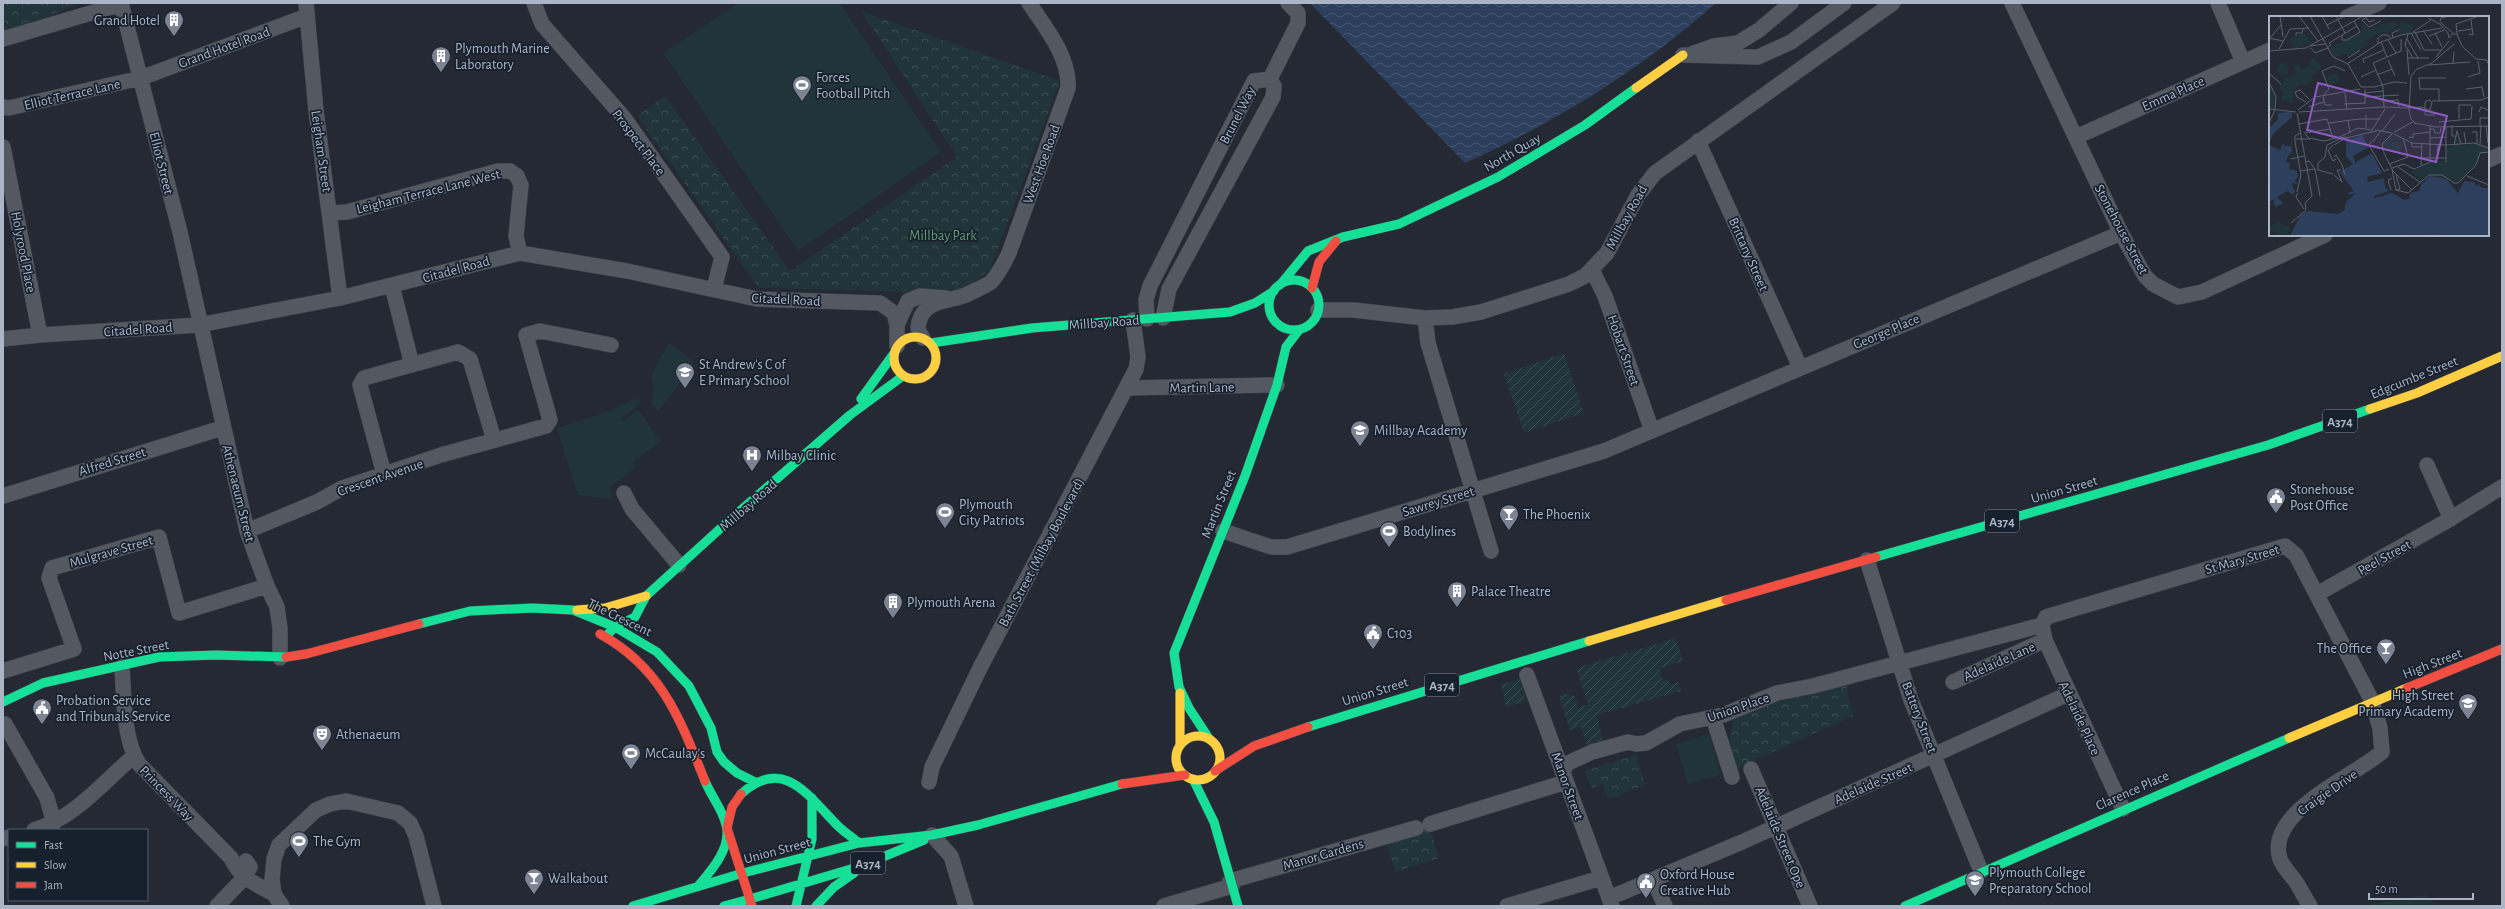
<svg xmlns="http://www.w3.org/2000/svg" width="2505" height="909" font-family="'Alegreya Sans',sans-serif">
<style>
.grass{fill:#203439}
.forest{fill:url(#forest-crowns)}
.garden{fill:url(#garden-furrows)}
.water{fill:url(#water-waves)}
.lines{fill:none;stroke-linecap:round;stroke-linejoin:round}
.street-casing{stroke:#40444c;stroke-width:16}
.fast-casing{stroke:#40444c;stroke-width:10}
.slow-casing{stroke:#40444c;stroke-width:10}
.jam-casing{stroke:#40444c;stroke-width:10}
.street{stroke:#535861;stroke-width:15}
.fast{stroke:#16e098;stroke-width:9}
.slow{stroke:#ffcf43;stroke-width:9}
.jam{stroke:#f24e42;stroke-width:9}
.labels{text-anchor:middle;stroke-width:3.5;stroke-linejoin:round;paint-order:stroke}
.shield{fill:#17202d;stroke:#7f8898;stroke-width:1}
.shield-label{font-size:13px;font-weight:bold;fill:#abb5c6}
.poi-label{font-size:14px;fill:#abb5c6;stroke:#17202d;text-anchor:start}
.street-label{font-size:14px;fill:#abb5c6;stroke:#17202d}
.park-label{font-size:14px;fill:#61996f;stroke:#17202d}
.inset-river{fill:none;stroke:#2c3f5c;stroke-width:2}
.inset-road{fill:none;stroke:#5a616e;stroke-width:1}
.view{fill:#8c5cc1;fill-opacity:0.15;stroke:#8c5cc1;stroke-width:2}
.inset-edge{fill:none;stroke:#abb5c6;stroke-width:2}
</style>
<defs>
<pattern id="forest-crowns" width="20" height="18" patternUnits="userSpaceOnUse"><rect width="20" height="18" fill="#203439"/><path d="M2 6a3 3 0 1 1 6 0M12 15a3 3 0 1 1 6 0" fill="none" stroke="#3e4f54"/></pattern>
<pattern id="garden-furrows" width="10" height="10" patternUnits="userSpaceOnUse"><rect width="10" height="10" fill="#203439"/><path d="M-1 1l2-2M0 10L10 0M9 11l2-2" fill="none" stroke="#3e4f54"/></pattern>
<pattern id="water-waves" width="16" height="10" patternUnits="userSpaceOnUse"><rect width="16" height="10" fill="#2c3f5c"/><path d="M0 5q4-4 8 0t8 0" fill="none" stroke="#485872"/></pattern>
</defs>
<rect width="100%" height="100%" fill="#242933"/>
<path class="grass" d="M738,3H840L941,152L798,251L663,53Z
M670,343L695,362L659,411L652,405L654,388L650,376L659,363L657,361Z
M636,398L641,404L621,419L623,421L638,410L661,441L633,462L637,467L608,488H610L613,500L578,495L557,428L607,412Z
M1709,734L1721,775L1688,784L1676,744Z
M2425,895H2428L2435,906H2361Z"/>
<path class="forest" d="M3,3H82L3,33Z
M861,11L1060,81L990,270L963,290L925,292L759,288L637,116L665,96L790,271L957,157Z
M1845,680L1853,716L1735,769L1727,750L1734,715L1769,700Z
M1636,755L1645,785L1609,799L1602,784L1592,788L1584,771Z
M1430,829L1439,858L1395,872L1386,841Z"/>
<path class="garden" d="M1564,353L1584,413L1524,433L1504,374Z
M1676,638L1683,661L1660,668L1663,681L1668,679L1670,684L1679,682L1681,691L1597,715L1603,740L1587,746L1581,727L1570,730L1559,696L1569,693L1570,696L1574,695L1578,708L1588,704L1576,668Z
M1520,679L1526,701L1506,707L1501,684Z"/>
<path class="water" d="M1310,3H1716C1640,70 1558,121 1465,163Z"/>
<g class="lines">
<g class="street-casing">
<path id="street" d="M121,3L180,232L247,531L267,586L277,607L280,628V658
M306,3L316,111L340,298
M534,3L542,24L625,119L722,257L714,289
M2012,3L2121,233L2145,276L2153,284L2178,297L2202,292L2325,235
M2218,3L2243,62
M2347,17L2379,3
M3,39L121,4
M1694,53L1714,46L1738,43L1759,30L1791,3
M1683,55L1758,57L1791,42L1844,3
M1270,79L1298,23V13L1288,3
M3,107L9,108L141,78L307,16
M2076,137L2270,50
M1698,141L1800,367
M3,147L40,335
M2488,160L2502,154
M330,213L347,212L498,171H510L517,176L521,185L516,236L520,253
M1592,270L1605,296L1652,431
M392,286L412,365
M1318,310H1353L1425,318L1452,317L1481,312L1569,284L1585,276L1607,253L1638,195L1655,173L1893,3
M1425,318L1428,343L1491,551
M1147,319L1146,300L1150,286L1254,81L1270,79L1274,86L1273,97L1169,289L1163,318
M923,338C919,333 917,329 919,322C925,299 949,302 966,295C974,291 984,287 991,282C999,274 1004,263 1009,253L1068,88C1070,57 1045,27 1029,3
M3,339L40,335L199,325L340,298L520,253L627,271L757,299L880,303L894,313L897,325
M897,346V325L908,301L920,296L946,298
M1127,388L1277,385
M2427,465L2451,519
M384,474L360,385L364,378L458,352L470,359L494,440
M624,493L632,509L679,565
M3,496L222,428
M247,531L317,502L342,488L441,455L546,426L550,420L526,335L540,331L611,345
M1223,531L1271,547H1287L1604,451L2121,233
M1867,560L1911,700L1981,871
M2317,594L2445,522L2502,487
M122,667C124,696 123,739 139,764L231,858C239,877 257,885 274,894
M3,671L74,649L49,578L52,568L159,537L179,613L267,586
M1527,675L1612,906
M1953,682L2045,640
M1713,717L1732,777
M5,724L47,798L54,823
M1751,769L1810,906
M1562,771L1568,763L1592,752L1628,742L1636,744L1646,743L1680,724L1723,715L1777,693L1813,686L2042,625
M929,782L932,767L980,668L1136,369L1138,357L1133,320
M2123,809L2045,640L2042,625L2046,617L2285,546L2296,555L2372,701L2380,728L2382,752C2353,777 2265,812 2280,859C2283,867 2291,875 2296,882C2301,890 2305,898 2310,906
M1430,824L1566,782
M34,830C76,817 101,784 134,756
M932,835L951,856L966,906
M3,839L9,837
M1230,881L1416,828
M1654,881L1665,906
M1609,898L1742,842L2068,694
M217,906L242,880L250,867L246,861
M282,906L274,894L272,879L274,859L279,845L316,810L330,804L346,801L398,813L410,823L416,836L434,906
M1164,906L1232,886
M1507,906L1601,878"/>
</g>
<g class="fast-casing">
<path id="fast" d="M1269 305a25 25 0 1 1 50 0a25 25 0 1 1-50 0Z
M1280,285L1308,251L1343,237L1399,224L1498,177L1585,125L1636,88
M931,343L1032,328L1230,312L1255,303L1274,291
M861,399L895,352
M1876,557L2268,445L2370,409
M419,624L470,611L532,608L573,610L615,627L657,652L689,686L711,728L717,752L724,762L737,773L755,782
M608,634L615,627L635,617L646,596L733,517L850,415L903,376
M3,702L43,683L159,657L216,655L286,657
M1308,727L1589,641
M1208,737L1189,708L1179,687L1174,653L1245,476L1277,385L1286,347L1299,330
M1193,779L1214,822L1238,906
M741,794C784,755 809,797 838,826C844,832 852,837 859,843
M743,873L859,843L932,835L978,825L1122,784
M699,885C712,870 732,847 726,825C723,810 711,796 705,781
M750,899L861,866L924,840
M633,906L743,873
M724,906L750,899
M796,906L812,839V798
M816,906L834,887L854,873
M1905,906L2289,738"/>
</g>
<g class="slow-casing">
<path id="slow" d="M1636,88L1683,55
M894 358a21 21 0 1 1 42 0a21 21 0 1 1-42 0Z
M2370,409L2417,393L2502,356
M577,610L605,608L646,596
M1589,641L1726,600
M1180,693V745
M1176 758a22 22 0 1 1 44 0a22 22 0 1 1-44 0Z
M2289,738L2407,688"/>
</g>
<g class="jam-casing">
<path id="jam" d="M1312,288L1319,262L1336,241
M1726,600L1876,557
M600,634C662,668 680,719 705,781
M286,657L306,654L419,624
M2407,688L2502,649
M1215,771L1254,746L1308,727
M1122,784L1185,775
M741,794L732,807L727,828L752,906"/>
</g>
<use href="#street" class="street"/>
<use href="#fast" class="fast"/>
<use href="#slow" class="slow"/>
<use href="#jam" class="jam"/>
</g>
<defs>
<g id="building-pin" transform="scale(1)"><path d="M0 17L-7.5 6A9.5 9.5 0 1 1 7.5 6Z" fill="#7c8493" stroke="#17202d"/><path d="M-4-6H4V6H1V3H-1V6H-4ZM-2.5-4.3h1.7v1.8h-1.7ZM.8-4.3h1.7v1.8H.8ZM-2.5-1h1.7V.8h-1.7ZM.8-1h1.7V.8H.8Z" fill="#fff"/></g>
<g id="stadium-pin" transform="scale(1)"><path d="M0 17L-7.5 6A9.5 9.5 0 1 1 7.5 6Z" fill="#7c8493" stroke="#17202d"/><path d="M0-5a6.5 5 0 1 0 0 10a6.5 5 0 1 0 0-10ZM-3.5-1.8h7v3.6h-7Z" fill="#fff"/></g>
<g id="school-pin" transform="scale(1)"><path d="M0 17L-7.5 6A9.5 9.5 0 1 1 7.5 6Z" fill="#7c8493" stroke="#17202d"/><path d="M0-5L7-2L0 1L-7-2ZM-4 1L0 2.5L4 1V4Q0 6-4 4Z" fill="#fff"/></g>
<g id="hospital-pin" transform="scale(1)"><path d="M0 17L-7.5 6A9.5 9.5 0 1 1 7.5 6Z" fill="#7c8493" stroke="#17202d"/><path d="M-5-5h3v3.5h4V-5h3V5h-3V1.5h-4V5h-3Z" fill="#fff"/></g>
<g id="civic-pin" transform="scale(1)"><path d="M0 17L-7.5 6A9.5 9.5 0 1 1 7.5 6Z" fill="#7c8493" stroke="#17202d"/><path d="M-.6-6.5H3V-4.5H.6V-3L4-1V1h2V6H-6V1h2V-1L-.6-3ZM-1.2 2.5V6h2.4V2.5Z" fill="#fff"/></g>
<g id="bar-pin" transform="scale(1)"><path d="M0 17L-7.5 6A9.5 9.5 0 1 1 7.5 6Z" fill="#7c8493" stroke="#17202d"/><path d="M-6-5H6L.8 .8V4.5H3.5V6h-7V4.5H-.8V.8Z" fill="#fff"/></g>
<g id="theatre-pin" transform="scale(1)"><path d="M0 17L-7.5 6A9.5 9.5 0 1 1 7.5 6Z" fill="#7c8493" stroke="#17202d"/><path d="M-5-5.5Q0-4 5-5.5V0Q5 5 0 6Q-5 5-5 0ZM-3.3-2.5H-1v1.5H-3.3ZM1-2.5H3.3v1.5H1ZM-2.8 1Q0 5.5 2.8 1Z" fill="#fff"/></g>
</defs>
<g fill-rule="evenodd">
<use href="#building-pin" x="174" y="20"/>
<use href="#building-pin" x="441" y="56"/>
<use href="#stadium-pin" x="802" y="85"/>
<use href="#school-pin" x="685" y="372"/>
<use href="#school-pin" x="1360" y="430"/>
<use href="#hospital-pin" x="752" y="455"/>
<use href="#civic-pin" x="2276" y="497"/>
<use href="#stadium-pin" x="945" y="512"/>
<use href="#bar-pin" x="1509" y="514"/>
<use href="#stadium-pin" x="1389" y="531"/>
<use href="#building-pin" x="1457" y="591"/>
<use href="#building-pin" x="893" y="602"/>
<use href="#civic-pin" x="1373" y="633"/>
<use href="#bar-pin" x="2386" y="648"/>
<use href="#school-pin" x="2468" y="703"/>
<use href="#civic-pin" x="42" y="708"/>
<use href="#theatre-pin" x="322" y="734"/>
<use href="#stadium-pin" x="631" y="753"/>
<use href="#stadium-pin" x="299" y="841"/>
<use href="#bar-pin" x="534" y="878"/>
<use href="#school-pin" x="1975" y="880"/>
<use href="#civic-pin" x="1646" y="882"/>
</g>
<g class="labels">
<g class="shield">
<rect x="2323" y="410" width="34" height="22" rx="3"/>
<rect x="1985" y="510" width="34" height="22" rx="3"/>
<rect x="1425" y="674" width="34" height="22" rx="3"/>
<rect x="851" y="852" width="34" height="22" rx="3"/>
</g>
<g class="shield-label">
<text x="2340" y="426">A374</text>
<text x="2002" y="526">A374</text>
<text x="1442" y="690">A374</text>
<text x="868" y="868">A374</text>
</g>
<g class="poi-label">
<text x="160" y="25" text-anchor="end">Grand Hotel</text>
<text x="455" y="53">Plymouth Marine<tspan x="455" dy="16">Laboratory</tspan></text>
<text x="816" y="82">Forces<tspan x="816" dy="16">Football Pitch</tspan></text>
<text x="699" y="369">St Andrew's C of<tspan x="699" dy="16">E Primary School</tspan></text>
<text x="1374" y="435">Millbay Academy</text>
<text x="766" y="460">Milbay Clinic</text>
<text x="2290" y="494">Stonehouse<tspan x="2290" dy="16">Post Office</tspan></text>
<text x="959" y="509">Plymouth<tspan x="959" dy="16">City Patriots</tspan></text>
<text x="1523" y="519">The Phoenix</text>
<text x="1403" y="536">Bodylines</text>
<text x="1471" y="596">Palace Theatre</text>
<text x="907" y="607">Plymouth Arena</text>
<text x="1387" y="638">C103</text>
<text x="2372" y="653" text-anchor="end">The Office</text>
<text x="2454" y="700" text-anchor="end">High Street<tspan x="2454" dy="16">Primary Academy</tspan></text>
<text x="56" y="705">Probation Service<tspan x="56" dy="16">and Tribunals Service</tspan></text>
<text x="336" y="739">Athenaeum</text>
<text x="645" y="758">McCaulay's</text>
<text x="313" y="846">The Gym</text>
<text x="1989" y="877">Plymouth College<tspan x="1989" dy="16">Preparatory School</tspan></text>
<text x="1660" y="879">Oxford House<tspan x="1660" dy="16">Creative Hub</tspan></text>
<text x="548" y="883">Walkabout</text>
</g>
<g class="street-label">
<text transform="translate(224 47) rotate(-20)" y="5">Grand Hotel Road</text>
<text transform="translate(2173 93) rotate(-24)" y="5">Emma Place</text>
<text transform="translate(72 94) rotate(-13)" y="5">Elliot Terrace Lane</text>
<text transform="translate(1237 115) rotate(-63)" y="5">Brunel Way</text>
<text transform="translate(639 142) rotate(53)" y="5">Prospect Place</text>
<text transform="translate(322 151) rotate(82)" y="5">Leigham Street</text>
<text transform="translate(1512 152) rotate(-30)" y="5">North Quay</text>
<text transform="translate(162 163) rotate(76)" y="5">Elliot Street</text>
<text transform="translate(1041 164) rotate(-70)" y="5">West Hoe Road</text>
<text transform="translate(428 191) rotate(-14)" y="5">Leigham Terrace Lane West</text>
<text transform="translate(1626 217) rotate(-61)" y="5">Millbay Road</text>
<text transform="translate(2122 229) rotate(62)" y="5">Stonehouse Street</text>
<text transform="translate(24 252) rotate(79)" y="5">Holyrood Place</text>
<text transform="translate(1749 254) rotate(66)" y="5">Brittany Street</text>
<text transform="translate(456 269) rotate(-15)" y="5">Citadel Road</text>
<text transform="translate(786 299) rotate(3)" y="5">Citadel Road</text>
<text transform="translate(1104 322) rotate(-4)" y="5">Millbay Road</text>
<text transform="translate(138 329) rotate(-4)" y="5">Citadel Road</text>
<text transform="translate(1886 331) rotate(-23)" y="5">George Place</text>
<text transform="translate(1624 350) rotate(71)" y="5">Hobart Street</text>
<text transform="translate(2414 377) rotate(-22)" y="5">Edgcumbe Street</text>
<text transform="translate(1202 387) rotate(-1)" y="5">Martin Lane</text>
<text transform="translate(112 461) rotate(-17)" y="5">Alfred Street</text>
<text transform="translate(380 477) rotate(-19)" y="5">Crescent Avenue</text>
<text transform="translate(2064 489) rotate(-16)" y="5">Union Street</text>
<text transform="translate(239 493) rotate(76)" y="5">Athenaeum Street</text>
<text transform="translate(1438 501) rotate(-17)" y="5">Sawrey Street</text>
<text transform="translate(1218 504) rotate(-68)" y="5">Martin Street</text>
<text transform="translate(748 505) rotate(-41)" y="5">Millbay Road</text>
<text transform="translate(111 551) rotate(-16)" y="5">Mulgrave Street</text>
<text transform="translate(1041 552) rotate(-62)" y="5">Bath Street (Milbay Boulevard)</text>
<text transform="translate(2384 557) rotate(-29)" y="5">Peel Street</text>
<text transform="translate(2242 559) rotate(-16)" y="5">St Mary Street</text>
<text transform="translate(620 617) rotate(26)" y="5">The Crescent</text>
<text transform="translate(136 650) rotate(-11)" y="5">Notte Street</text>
<text transform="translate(1999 661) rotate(-24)" y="5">Adelaide Lane</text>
<text transform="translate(2432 663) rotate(-21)" y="5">High Street</text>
<text transform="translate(1375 691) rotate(-17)" y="5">Union Street</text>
<text transform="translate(1738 707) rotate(-19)" y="5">Union Place</text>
<text transform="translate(1920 717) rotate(69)" y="5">Battery Street</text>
<text transform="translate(2080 718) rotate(65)" y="5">Adelaide Place</text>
<text transform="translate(1873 783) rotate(-24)" y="5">Adelaide Street</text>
<text transform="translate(1568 786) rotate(70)" y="5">Manor Street</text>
<text transform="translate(2132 790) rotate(-24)" y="5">Clarence Place</text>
<text transform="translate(2327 792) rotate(-35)" y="5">Craigie Drive</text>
<text transform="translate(167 793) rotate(46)" y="5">Princess Way</text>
<text transform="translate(1781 837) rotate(67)" y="5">Adelaide Street Ope</text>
<text transform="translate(777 850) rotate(-15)" y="5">Union Street</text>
<text transform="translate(1323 854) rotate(-16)" y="5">Manor Gardens</text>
</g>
<g class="park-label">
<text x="943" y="240">Millbay Park</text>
</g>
</g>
<g transform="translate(2269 16)">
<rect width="220" height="220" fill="#242933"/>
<path d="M8 53a6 6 0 1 1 12 0a6 6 0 1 1-12 0ZM121 131a6 6 0 1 1 12 0a6 6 0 1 1-12 0Z" fill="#203439"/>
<path d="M125,5L130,9L126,12L128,14L107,19L97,25L99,29L79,40L77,38L65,41L60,32L93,15L91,9L94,7L100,12ZM132,5L141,8L145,10L140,17L132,18L129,13ZM35,17L43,27L24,34L20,23ZM44,42L54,51L43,60L44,64L38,69L32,68L29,70L23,78L25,80L23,87L11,84L14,76L10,72L15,63L28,57L24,51L29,48L33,54L42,48L40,45ZM0,69L6,78L5,92H0ZM187,116L192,129L206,128L220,132L217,138L212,137L207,148L191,164L184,165L166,158L158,159L153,163L138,154L145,156L161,145H178V132L185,130ZM121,119L131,122L135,132L129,122L120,126L123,135L113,129ZM10,205L13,209L21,211L18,220L0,215V211Z" fill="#203439"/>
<path d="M68,57L71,65L62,69L58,66L67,62L58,65L59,60Z" fill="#203439"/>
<path d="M23,96V101L4,118L0,129L11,134L14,127L16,130H22L23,135L16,145L21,147L20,153L28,155L29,160L26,165L29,168L22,167L26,175L24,179L18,175L8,181L14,187L7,191L4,186L6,183L0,186V112L9,104V97ZM93,119L100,131L84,140L87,149V146L103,137L113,157L98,161L99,166L115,162L116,171L120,175L105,180V182L123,177L135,184L140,183L141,177L150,175L153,167L157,166L155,165L161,160L177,163L189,177L195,165L206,166L207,171L209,168L213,172H220V220H21L32,198L40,195L68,198L75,195L77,186L87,177L80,179L79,177L85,175L71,156L84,148L77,140V125Z" fill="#2c3f5c"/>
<path class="inset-river" d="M76,159L111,200L145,220M85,170L111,203L139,220M0,172L9,149L18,143M0,180H6L9,186M151,220L220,202"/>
<path class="inset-road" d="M11,0L14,21M30,0L49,25M41,0L64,41L79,48L92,71M53,0L60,13M67,0L76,17M96,0L100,6L106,4M106,0H129M97,2L93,4L100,11L112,5M159,2L171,8L179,17L180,22M171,5L172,2L181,0M171,6L184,17M58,9L76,0M154,14L163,28M189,15L203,13M144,16L162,4M146,16L155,34H172M142,17L152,34M166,17L173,31M139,18L136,29L144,42M188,18L187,8L210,0M200,18L204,19L202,4M73,19V24H78L91,16L85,5M27,20V17H33L34,13M160,20L175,14M0,22L14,25M1,22L12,9M124,22L123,17L130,14M180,22L183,18H188L193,30L207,43L218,44L220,50M138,23L149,42M119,24L127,37M112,26L118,41M109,28V22L113,19H119L122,23M41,30L56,28M59,31L62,29L60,27L88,10M42,32L46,37L59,32M10,33L21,13L40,12M138,34L140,59M0,35L37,32L94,0M167,41L180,25M79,42L91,34M138,42H160M119,44L126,60M95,47L94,43L115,34M78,48L112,26L132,19L173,12M184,48L185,36M160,49L201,46M0,57L12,68M108,59L123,53M92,61L107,54M199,61L211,57L209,45M0,67L7,80L6,93M92,71H105L125,66L138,67M96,73V88M197,73L213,71L215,81M76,76L78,94M95,77L114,75M54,80L60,73L53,55L65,50L76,55M54,80L56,89H63M96,81L130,79M115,85L129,84L130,91M163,85L212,84L220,81M170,85V73H151L150,62H177M37,86L28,81L26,76L31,74L40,83M75,88L96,87M39,91L55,86M115,91L114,71L104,47L132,35V23M140,92L153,91L156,92L158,94H161L163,87L161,84L157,85L156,87V99H166M0,93L27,96M29,94L46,81L91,73M30,96L115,91L140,92M210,96L212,91L219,94M28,97L43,180L36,187L37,194M97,99V112M190,103V89H202M79,104L81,117M170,106L202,103L203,90M0,107L6,94M60,107L90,103H111M145,107L167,111L220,110M30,108L58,103L64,123M147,108L142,103L140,94L142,60L148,53L163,47L185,28M183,109V120H186M211,110V102H220M217,110L219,127M177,111V146M161,113H165L166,117H171L172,112M103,114L116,93M106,114L123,117M113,115L126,98M125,116L144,106M195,116L197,128M203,116H208V128M35,117L62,113M124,117L113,128L115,137L124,155L143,174M36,118L40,122L55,125L71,121L89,112L103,114M125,118L143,127L177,129L205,127L220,132M140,121L144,122V118L161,116M161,122L177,121M27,123H41M102,126L100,129L115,155L120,153M103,126L112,115M143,127V131H153M211,128L212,110M64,129L59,135L64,145L67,143M65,129L77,122L107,115M185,129L188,115L192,128M65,141L67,139L73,149L76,159M168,141L169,129M151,142H177M22,143L35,140M36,146L40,145L46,153L51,180M120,148L139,141L134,122M152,149L153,127M129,151L151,166M123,152L135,148L145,153L161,146V109M123,153L127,174L139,177L160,159H173L185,167H189L207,149L211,137L220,136M31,155L46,153M64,158L49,154V147L56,141L58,129L75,121L81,122M65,159L73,166L68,154H72M127,159L131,173L127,174M198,160L220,169M122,174L119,164L123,162M28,176L32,159L26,126V120L31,117M29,177L27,181L35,193M22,207L37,194"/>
<path class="view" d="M49,67L178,100L167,146L38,114Z"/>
<rect width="220" height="220" class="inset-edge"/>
</g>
<rect width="2505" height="909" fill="none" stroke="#abb5c6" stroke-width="8"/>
<rect x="8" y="829" width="140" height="72" fill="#17202d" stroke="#525c6a"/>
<rect x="16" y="842" width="20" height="6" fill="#16e098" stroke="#525c6a"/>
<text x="44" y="849" font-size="12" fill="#abb5c6">Fast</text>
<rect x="16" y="862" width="20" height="6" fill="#ffcf43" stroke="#525c6a"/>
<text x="44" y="869" font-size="12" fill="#abb5c6">Slow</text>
<rect x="16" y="882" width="20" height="6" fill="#f24e42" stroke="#525c6a"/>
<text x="44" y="889" font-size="12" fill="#abb5c6">Jam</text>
<path d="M2369 893v6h104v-6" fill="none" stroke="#abb5c6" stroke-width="2"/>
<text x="2375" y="893" font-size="12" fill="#abb5c6" stroke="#17202d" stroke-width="3" paint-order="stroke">50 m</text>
</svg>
